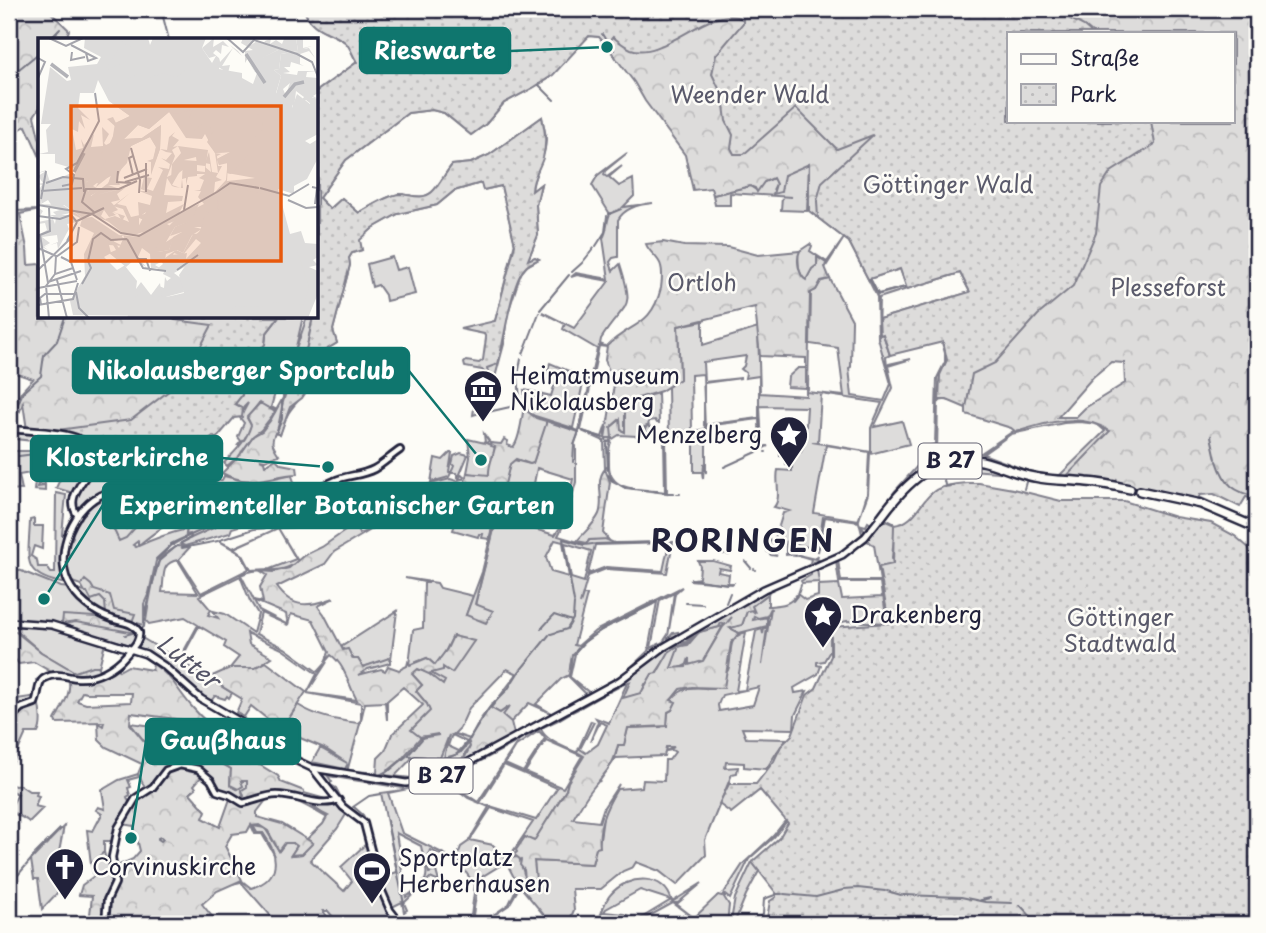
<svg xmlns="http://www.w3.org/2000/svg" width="1266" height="933" font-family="'Playpen Sans',sans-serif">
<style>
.green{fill:#dddcdb;stroke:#807f8b;stroke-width:2;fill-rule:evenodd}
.forest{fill:url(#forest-crowns);stroke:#807f8b;stroke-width:2;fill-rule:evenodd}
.park{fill:url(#park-dots);stroke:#807f8b;stroke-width:2}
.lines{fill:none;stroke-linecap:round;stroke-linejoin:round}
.stream{stroke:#787885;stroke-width:2}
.secondary-casing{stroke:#22223b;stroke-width:10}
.primary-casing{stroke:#22223b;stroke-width:10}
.highway-casing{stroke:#22223b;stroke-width:12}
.secondary{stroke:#fdfcf7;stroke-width:4.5}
.primary{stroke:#fdfcf7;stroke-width:5}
.highway{stroke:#fdfcf7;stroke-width:7}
.labels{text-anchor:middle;stroke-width:5;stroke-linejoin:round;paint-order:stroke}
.shield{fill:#fdfcf7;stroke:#646373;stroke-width:2}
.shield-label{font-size:21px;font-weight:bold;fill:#22223b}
.park-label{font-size:23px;fill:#5a5a6b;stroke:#fdfcf7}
.poi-label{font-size:23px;fill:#22223b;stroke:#fdfcf7;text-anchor:start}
.water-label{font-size:24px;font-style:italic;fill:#545466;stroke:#fdfcf7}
.district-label{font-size:30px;font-weight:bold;letter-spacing:2px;fill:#22223b;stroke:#fdfcf7}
.inset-river{fill:none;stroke:#b2b2b7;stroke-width:3.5}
.inset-road{fill:none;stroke:#a5a5ac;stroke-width:2}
.view{fill:#e8590c;fill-opacity:0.15;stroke:#e8590c;stroke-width:3.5}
.inset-edge{fill:none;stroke:#22223b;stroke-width:3.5}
.leader{fill:none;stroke:#0f766e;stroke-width:2.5}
.callout-dot{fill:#0f766e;stroke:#fdfcf7;stroke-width:2.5}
.callout{fill:#0f766e;stroke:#0f766e;stroke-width:2.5}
.callout-label{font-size:24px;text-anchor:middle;font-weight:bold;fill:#fff}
</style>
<defs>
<pattern id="forest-crowns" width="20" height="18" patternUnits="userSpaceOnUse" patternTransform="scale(1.75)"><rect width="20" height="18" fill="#dddcdb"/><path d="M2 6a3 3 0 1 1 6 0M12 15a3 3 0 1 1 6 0" fill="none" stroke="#bdbcbd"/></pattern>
<pattern id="park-dots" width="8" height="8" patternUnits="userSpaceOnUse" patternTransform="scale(1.75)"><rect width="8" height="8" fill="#dddcdb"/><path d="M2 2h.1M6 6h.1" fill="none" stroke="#bdbcbd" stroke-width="1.8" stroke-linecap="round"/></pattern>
</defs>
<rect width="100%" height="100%" fill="#fdfcf7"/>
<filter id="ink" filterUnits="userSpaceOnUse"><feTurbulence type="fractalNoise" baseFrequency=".0143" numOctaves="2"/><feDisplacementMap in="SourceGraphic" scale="14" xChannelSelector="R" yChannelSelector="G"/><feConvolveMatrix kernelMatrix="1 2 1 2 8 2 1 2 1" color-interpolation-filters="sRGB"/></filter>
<g filter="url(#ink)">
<path class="green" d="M627,153L605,171L604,175L607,177L622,166L609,177L619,186L633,179L634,196L623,207L653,203C640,204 625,207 618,220V257L613,258L610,262L613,271L620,264C636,314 625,300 601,339L600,344L607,347L599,346L581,430H579L590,383L584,379L573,428L535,416L526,411L532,407L537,409L535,396L543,398L535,392L551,396L555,383L545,379L550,363L590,380L597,349L563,329L565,324L542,312L574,328L609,281L577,275L571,277L576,273L609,279L603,238C608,230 606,222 610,214L592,185L598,175Z
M809,163L807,211L781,210L782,197H792L730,193V205H715L713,195L750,186L756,190L764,182L774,178L776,184L773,190L784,175Z
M844,238L825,268L826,263L817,258V266L807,280L803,279L799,269L798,252L810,244L812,246L810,251L827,262Z
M392,257L396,270L408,267L415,294L386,301L385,295L378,285L372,287L367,264Z
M870,278L878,294L905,287L907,289L879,298L878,334L883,333L890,355L886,357L887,366L889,364L911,359L888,366L893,388L874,427L902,421L909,444L870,454L868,494L858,521L864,531L862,525L866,526L868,522L871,524L895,491L928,454L930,446L935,444L937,378L945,362V349L947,360L940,375L938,400L937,453H981L1015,430L1057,421L1093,422L1111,432L1066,477L928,467C904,479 890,509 871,528C855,546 837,554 815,564L810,563L811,559L798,555L815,559L818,555L817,559L820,561L843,550L862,534L859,522L825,517L818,552V543L813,542L812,548L787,542V553L796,554L786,555V542L781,540L777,544V552L771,548L769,550L777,556L771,555L767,551L770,540L774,542L783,513L789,511L774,507C782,498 775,481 778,470L792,471V465L786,464V459H793L790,456H780V452H801L805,440L807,407L760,406L762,446H768L760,450L759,419L706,426V473L704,463L703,479L702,472H694V431L705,429L703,374L691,375L692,431L677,438H669L668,387L680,379L678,326L703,321V345L758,328L760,393L806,396V388L787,387L788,377L798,368H806L807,392L844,396L838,348L810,344L811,292L816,290L821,281L830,279L852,320L851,367L849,368L852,396L884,401L891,384L878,338L877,297L869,281ZM746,356L744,366L741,369L746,373L745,378L759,376V418L704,425V383L741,378L704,382L703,362ZM821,394L882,403L871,428V452L812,442H818ZM1080,422L1097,424L1105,431L1059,476L1031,472L983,454L1011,434L1064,423ZM826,445L869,452L867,494L859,520L814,513Z
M279,317H303L295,351L292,350L294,353L284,384L306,320H313L306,351L300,360L297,382L283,399V387L279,386L277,392L245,378L265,344L266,334Z
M244,381L275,393L271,407L277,410L276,412L259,403L247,418L251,425L253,436L236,459L246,436L241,445H238L241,441L238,437L244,423L240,418L248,403L243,408L235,404L242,395Z
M658,393L659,423H657L655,420L648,421L649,427L653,429L651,434L644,431L647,426L640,429L637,436L619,435L608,442H611C608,449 609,456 609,465C609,493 644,489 665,492L664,440H666L667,493L626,488L611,480L608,466L605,469L604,441L582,431L602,437L606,425L605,435L610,433L611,427L621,419V430L625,432V402Z
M546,421L579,432L574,445L576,446V482L565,522L558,536L585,544L590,540L603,538L614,543L673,542L667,573L606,569L588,576L580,604L583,595H587L574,645L578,646L595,631L682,587L675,593L668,636L674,593L660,600L651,648L648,651L657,602C635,614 581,634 572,658C570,663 570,670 569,675L561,679L536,704L551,713L529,703L511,722H509L503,715L508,707L500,713L491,708L516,675V673L507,669L469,708L460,728L451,737L448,746L461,752L469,743L470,747L465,753V757L435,774L437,770H435L442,760L447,758H444L443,751L440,758L414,756L394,777L382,775L400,761L420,738L438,734L420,737L410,730L427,704L416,691L422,685L412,674L417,669L429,673L443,667L473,642L453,636L444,654L435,665L427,658L409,665L413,630L423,628L424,583H429L405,578L437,583L440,588L473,596L466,615L492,611L475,605L501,502V496L510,464L514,460L530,464L533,463ZM537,468L573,479L570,493L564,494L527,520ZM558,501L567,505L562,524L555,535L524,526ZM555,540L563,542L569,577L551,572L546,557ZM565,543L591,551L584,582L571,578ZM669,543L663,571L606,567L588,574L595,545Z
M16,432C35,434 94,432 91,460C89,472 78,484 73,493L56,488L61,477L71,478L73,469L63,470V468L43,469L45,485L38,484L37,487L45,486V491L34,490L36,472L19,475L22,490L9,489C9,474 13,466 15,451H32L33,441L15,439Z
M484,434L489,441L486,443L495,447L489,476L467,473L470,457L468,439L485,443Z
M450,453H452L449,472L451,473L454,466L452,464L454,456L461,453L468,455L460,474L464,477L463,479H459L461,475H458V478L457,473H451L449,477L431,482L435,458L443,460Z
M93,462L96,466H110L116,479L117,489L96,496L78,511L73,500Z
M288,475L292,476L299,496L239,505L240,503L202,504L201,494L205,490L214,492L215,482L222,480L224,476L248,482L247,490H253L262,481Z
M450,479L461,482L456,506L414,501H425L427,485Z
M56,493L66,495L62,534H67L63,550L66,584C19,575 29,560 30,520L34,519V526H43L42,549L34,546L31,556L37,560L38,567H47L51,573H55Z
M115,494L127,495V501L103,506L119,540L126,537L140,521H150L156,526L162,510L180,503L190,506L230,507L229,510C190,506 170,520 140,544L138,545V541L133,545L136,547C153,539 169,533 187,529L186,534L190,533V535L171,546L156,561L149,593L144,604V625C111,616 102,617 77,590L85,592L81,585L72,582L66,567L68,545L73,537L71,533L74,527L91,503L93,505L104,497Z
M304,498L308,509L321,503L325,511L331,509L332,511L295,527L280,528V525H265L262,520L248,521L246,524L232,528L230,533L185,546L180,544C201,530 263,501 286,515L299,507Z
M460,501L497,510L489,539L482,538L483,534H479L478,537L453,530L456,521L459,519L477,521L456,517Z
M883,520L895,525L892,558L893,566L879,567L887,623L847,621L838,623L822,617L830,625V651L824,661L817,662V665L821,666L818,674L794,688L795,693L807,691L795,715L794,729L742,728L746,738L788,739C778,747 774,758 766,769L744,767V763L726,762L725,768L738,767L737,773L732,774L705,840L706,855L677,885L659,871L636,862L633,867L623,871L601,889H572L574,910L568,924H559L552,918L544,924V915L520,886L509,905L481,924H470L475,885L459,863L430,850L426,859L429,873L436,871L439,882L430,878L404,903L407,910L404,912L402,902L390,908L379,878L397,872L381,793L403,790V788L328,776L332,782L329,784L336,788L346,808L329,784L325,782L323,774L407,784L426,783L618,684L683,638L684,642L673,647L688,645L699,632L723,626L703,661L695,665L688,664L680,668H671L677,649L672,650L649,683L645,684L642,693L622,699L629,682L617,686L525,737L541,729C546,742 570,749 584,756L568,782L566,790L534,842L525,837L517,852L510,858L519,857L524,874L535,879L534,861L592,864L596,848L599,846L604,811L617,789L642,787L643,780L664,781L665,760H669L675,752L672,750L666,751L674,747H666L664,756L616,758L599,782L615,758L618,745L624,744L628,728L661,727L667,722L668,712L672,710L675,702L671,700C683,686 695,686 713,689C717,683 725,676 728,670C734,656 724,638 746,632L736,691L745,690L756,631L762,629L763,634L764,628H767L762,665L771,608L767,616L758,618L754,616L753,620L767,617V626L739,633L729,628L742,625L747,611L753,610L752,606L768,594V606C780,605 789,606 797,594L805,600L818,596V585L839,584L842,599L882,597L880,582H839L836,561L817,569L819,582L802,583L801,581L811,575V570C838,559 864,542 883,520ZM867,541L874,545L880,581H841L838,560ZM759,687L753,705L719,711L718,705L722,695ZM539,731L545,738L523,772L505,764L516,746ZM546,740L582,756L563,788L525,772ZM518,741L478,802L445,780L468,798L489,807L468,842L461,847L456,860L402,833L388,793L433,784ZM504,765L557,788L536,820L480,803ZM491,808L533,822L507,860L493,845L470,840ZM396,833L421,846C427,877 434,878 406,897ZM506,862L518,885L509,904L480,924L473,915L477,889L475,881Z
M278,528L298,561C280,577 259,565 241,575L259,610L288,625L261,613L256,634L285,648L318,672L327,662L307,693L317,674L282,649L247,633L249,644L272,657L255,668H230L239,657L224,647L226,642L199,626L180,661L232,693L229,698L227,696L225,699L215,696L211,701L205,700L152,656L136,647L142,638L179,660L198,625L185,617L149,624L146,621C147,613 155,567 159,561C163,555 171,550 177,546L190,547L179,559L201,593L249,569L241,554L219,541L233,548ZM278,528L296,559L270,569L251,570L243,555L234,548ZM178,560L198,593L162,592C165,576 160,563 178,560ZM240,576L250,601L258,614L253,633L225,614L213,611L218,618L208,615L211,610L199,596Z
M698,561H713L731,566L730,570L719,568L718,572L729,574L728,583H733L732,584L689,580L699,578L700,566Z
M9,566L61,587L70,588L85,606L137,630L138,636L130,645L58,624L9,620Z
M397,611L391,659L363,667L358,659H354L341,647Z
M16,625L47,626L105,643L98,671L75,672L41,652L18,632Z
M298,705C317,717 335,720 358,723L361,720L348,768L347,765L345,769L312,762L320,748L347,763L324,748L281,730Z
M130,723L192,731L209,749L219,753L218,757L224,765L231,769L230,785L237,789L241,781H247V787L242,791L244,799L239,800L216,789C210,773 199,766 183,763L185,751L144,741Z
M138,774L139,777L128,780L131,787L128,788L130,795L127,797L130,805L114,841H104V852L91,864L87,830L93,831L102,814L96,810L98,807L105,809L102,790L119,780Z
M9,784L15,786L20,785L29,791H37L36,795L39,796L35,806L43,808L29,822C23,816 15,816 9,810L18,794L9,790Z
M338,802L364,825L378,885L396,920H393L388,924H339L328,911H323L333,924H292L298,919L290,924H278L241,882L231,884L224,871L227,867H232L241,880L251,888C282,879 279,854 263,833H257L253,826L265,828L279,851L285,843H293L297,846L291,855L302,854L312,843L307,839L323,824L327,817L311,805H327ZM347,813L362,825L368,842L341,867L352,881L344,891L310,860L337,829Z
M785,821L786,822L774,837L749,859L730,899L725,895L724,897L729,905L727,924H701L673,903L642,920L649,924L642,922L641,919L638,924H597C602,915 603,902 611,894C628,874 666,873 672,902L702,883L678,903H675L693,917L696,916L718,895L722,896L743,864L773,836ZM640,890L671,900L638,920L624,914L604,912L606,909Z
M64,826L59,852L62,888L42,909L38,879H34L31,860Z
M752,862L759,871L746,895L734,924L731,921L735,898Z"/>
<path class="forest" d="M9,9H47L69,30L67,36L72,40H40V107L34,116L40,141V157L26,126L9,134Z
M304,9H1257V500L1246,497L1240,507L1214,494L1200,495L1199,497L1212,503L1130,486L1118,483L1117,480L1115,483L1066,477L1110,431C1081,412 1047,422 1016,432L1011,428L966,414V408C959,403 944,397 938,402L940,375L947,360L938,329L890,355L883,334L880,335L879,319L970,292L960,273L907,289L900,269L869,279V281L849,242L809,211V164L784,175L781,192L773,194L776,184L773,178L764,182L757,192L755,188L750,186L713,195L711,188L693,190L685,155L645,101L634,82L600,37L590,36L586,38L547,80L504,103L486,124L471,135L444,113L432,110L408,113L346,160L319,198L330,209L342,198L359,213C371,206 386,196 399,194C410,194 422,201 432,192C439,186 445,173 452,165L471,163L489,155L542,117C543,124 546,133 546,140C546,158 533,173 532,191L541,184L536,205L538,235L528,260L535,257L539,259L527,266L521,273L507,316L504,344L494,381L492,380L491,384L487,370L491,322L495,321L515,243L501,186L483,190L481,183L454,191L437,205L398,214L373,228L359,240L362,250L352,253L349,258L350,265L333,330L337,343C333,346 327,348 323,352C318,359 319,371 315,379C301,403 287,404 280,435L275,433C270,443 273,446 279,455L265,460L260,459L264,461L265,465L276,459L281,464L297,467L298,474C268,475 251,489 222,473L239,456L253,436L262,431L270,421L288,389L284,387L289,372L296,374L297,366L292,364L293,360L300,362L306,351L313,317H317V91L357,62C353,57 351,47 346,43C334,32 310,31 304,9ZM1009,33H1233V121H1009ZM1111,362L1124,363L1125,383L1085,408L1076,417H1058L1093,377Z
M9,149L16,183L13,200L14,211L40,210L20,214L27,248L28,265L40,264V317H279L266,334L265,344L245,378L242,386V395L160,473L154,474L150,471L121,481L122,484L134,483L137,487L141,485L146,489L162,490L160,493L117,487L110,466H96L95,456C108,457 120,447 132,443V441L112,440L92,448L78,436L27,430L23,403L20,411L15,407L21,392L33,379L9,371Z
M663,242L684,246L728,247L758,255L800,251C796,258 798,275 806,280L812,269L817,265V257L826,263L825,267L830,279L821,281L816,290L810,293L808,388L806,385V358L760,356L755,307L678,326L680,379L661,391L625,402V432L621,430L620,419L611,427L612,438H605L614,385L605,360L607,346C631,322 651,328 661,288C662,281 663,273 661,266C659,257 649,253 646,244Z
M524,390L535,392L543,397V399L535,397L538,409L532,408L527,411L536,418L546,421V424L533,463L530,464L516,459L510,464L475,604L493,611L486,623L466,615L482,572L500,497L464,486L467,473L489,475C488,466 493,457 495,447L491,446L490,443L501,444L504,439L508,441L507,445L513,447C520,441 526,398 524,390Z
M605,469L610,482L603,533L608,539L589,540L587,543L577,541C584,532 594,525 599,514C605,498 594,482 605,469Z
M117,492H136L180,503L163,510L168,518L156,526L150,521H141L126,538L119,541L103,506L116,500L127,501V495H109L92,505L91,503L103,496Z
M304,498L302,506L286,515L280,514L279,510L254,511L242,515L191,538L190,534L186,535L187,529L208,527L230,512V507Z
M355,524L359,534L374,528L334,552L325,564L277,587C293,610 311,606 334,598L318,606L324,614L343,650L348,649L353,659H358L363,667L389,658L390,661V663L368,669L358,675L381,669L385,671L388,666L399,670L407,666L408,662L410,665L427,658L435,665L447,649L453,636L474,641L452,673L443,667V670L431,673L445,681L443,685L429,674L418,669L412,674L422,685L416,691L427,704L430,711L411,730L420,737L439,735L420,738L400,761L383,775L412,778L428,770H438L436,774L465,757L470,747L469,743C455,761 436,763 413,758L414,756L440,758L449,735L444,758L456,755L467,742L452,735L455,734L470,739L480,720L492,704L491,708L500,713L510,706L503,715L511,722L514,734L587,695L569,677L572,655L575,654L570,677L590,693L626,672L651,648L663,642L667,636L668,639L673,633L678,632V634L655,648L629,673L611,683L437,775C401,787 360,774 324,768L377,773L378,758L385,751L392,734L423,705L403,687L387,701V720L385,702L365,703L361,720V703L307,693L357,700C348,685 346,666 331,655L325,662L329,652L313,620L291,614L288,625L286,614L253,600L263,602L260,587L267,575L260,571L273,572L289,568L303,556L322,547Z
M85,580L91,585L94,590L110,595L114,610L135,614L132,622L106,614L105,602L100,597L91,600L87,592H85L81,585Z
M770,589L768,594L752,606L755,613L752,610L747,611L742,625L730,628L739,633L731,643L724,688L692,687L680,689L671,700L676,702L672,710L668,712L667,726L628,728L624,745H618C613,768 605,772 592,789C585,798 578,810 573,819L599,822L604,807L619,784C608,805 597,823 600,847L596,848L592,864L534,861L536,880L525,879L524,870L520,865L521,860L516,856L510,858L517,852L516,850L525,837L534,841L566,790L568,782L584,756L577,752L591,721L594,722L580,749L586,753L598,744L607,725L600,722L590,742L598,721L596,718L609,723L627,683L630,682L623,698L641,693L652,674L657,673L669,652L676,647L678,649L671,668L686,667L689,658V665L703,661L723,627L732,617L725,625L721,623L719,627C713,629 705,630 700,632C691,637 692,644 679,647L694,636L687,639L686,637Z
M98,614L132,626L137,630L130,632L76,622L62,624L63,615L95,617Z
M9,631L16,632L41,652L75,672L92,666H99L98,672L116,666L119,671L128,666L152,670L153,664C174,678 177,690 193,708C205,722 219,733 234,744V749L278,776L281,782L304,791V793L329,800C324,800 313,802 307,801C295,800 285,793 272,794C261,796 250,805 239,800L244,796L242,790L247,787V781H241L243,786L238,789L230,785L231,769L219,761V753C209,748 201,743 194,734L197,730L190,721L131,713L130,724L144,741L185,750L183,763C199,765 207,771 217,785L215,790L203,775L194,785L196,788L190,793L206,811L203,818L220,827L231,796L243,804L274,796L293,798L306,802L337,804L311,805L312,808L328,816L326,817C307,807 289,793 267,799L257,812V817L282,824L313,843L302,854L291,855L297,846L293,843H285L279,851L268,831L259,825L253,826L257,833H263L275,856L262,834H255L251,825L247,832L232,834L225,846L242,880L217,891L202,904L218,924H89L92,896L79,895L82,885L94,876L91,864L104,852L107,863L112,868C108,841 124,805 146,790L138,774L142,764L106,747L99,740L98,723L103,726L104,722L56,723L55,720C62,707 73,692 68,678L60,676L64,674L43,678L38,687L36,680L51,672L34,662L19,664L9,653ZM82,692L87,693H132L131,702L86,704L77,701ZM122,824L134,826L140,851L133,859L115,867L114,860Z
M266,662L306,692L281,730L251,706L244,717L236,713L242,699L208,678L230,668H255Z
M37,696C40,708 43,724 38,733H26L9,771V700Z"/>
<path class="park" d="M304,9H1056L1057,12L1084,26L1092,33H1009V121H1151L1155,144L1111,172L1101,187L1096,233L1073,286L1038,315L995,363L972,374L966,408L947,400H940L939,403L940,375L947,360L943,342L890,355L883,334L880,335L879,319L970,292L960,273L907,289L900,269L869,279V281L849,242L818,218L817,201L822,182L873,135L837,149L796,108L744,154H734L731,148L733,135L726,121L723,97L712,74L716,55L743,23V19C711,2 664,61 631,49C624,46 618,41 613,37L606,45L599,37L589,36L553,75L533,88L504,103L486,124L471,135L444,113L432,110L408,113L346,160L319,198L330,209L342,198L359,213C371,206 386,196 399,194C410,194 421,201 432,192C439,186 445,173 452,165L471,163L489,155L542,117C545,131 547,143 543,158C539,170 532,178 532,191L541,184L536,205L538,235L528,260L535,257L539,259C534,262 528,264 525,268C511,282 504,343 498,364L487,368L491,384L483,412L473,415L476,394H482L485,373L482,370L465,367L464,363L466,361L479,363L483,360L486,338L484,334L460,329L495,321L515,245L501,186L483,190L481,183L454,191L437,205L398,214L373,228L360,240L362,250L352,253L349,258L350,265L333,330L337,343L324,351L320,357L321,365L316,377L302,398L290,407L280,435L276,433C282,418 280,402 288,389L284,387L289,372L296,374L297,366L292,364L293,360L300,362L306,351L313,317H317V91L357,62C353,57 350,46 345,42C331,31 310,31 304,9Z
M177,317H279L266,334L265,344L245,378L242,386V395L235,404L243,408L242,417L234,418L216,439L213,436L201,446L203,449L200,452L198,451L191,457L193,459L179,470L175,468L171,472H165L161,475L163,478L158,483L152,482L165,468L166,461L116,479L110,466H96L94,456C107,456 119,447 132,443V441L112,440L92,448L78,436L30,431L58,430L131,420L183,380L212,325L175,320Z
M260,403L275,412L261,430L253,436L239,456L227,466L224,463C236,450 246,442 251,425L247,417Z
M967,483H979L1013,489L1061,501H1124L1175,517L1211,523L1235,536L1249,548L1257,566V599L1247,631L1257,666L1254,709L1257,731V924H766L770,901L776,897V893L752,862L779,838L788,823L760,790L731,813L719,804L729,784H756L774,761L781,746L792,735L807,695L816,688L831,656V627L889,623L879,567L893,564L894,525C915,523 919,503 933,492C942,485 957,484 967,483Z"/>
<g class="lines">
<path class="stream" d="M161,9L169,40
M602,34L607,42
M49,40L60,29
M611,46L614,50
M19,69L40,52
M9,76L16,71
M539,85L554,100
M609,214L621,209
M596,246L605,232L607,216
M572,272L582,263L594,248
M870,279L878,295
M880,294L905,287
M540,310L569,275
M523,354L539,313
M9,406L13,407
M17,406L23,392L41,376L44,355L57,341L65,317
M512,406L520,400L518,375L521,359
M488,412L510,407
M563,426L579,431L574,446L573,462
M277,431L282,419V401
M583,431L603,438
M1211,436L1216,459
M606,439L607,442
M94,442L99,441
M607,444L608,470
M121,447L137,444
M765,452H766
M19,456L81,448H85L89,456
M9,460L10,457
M1217,461C1225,486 1235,492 1257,497
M724,467L759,451L760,420
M608,475L613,481
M943,476L945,485
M620,485L625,488
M945,487L953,485
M630,488L634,489
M635,489L647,490
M1024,489L1026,482
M653,491L665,492
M668,493H674
M677,494H680
M1217,507L1257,524
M260,509L277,508
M887,520L893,523
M821,539L824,519
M220,540L254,529L295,526L323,514
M181,543L191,538
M595,544L666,542
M819,544L823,517
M173,545L171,544C192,533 217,527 234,510
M182,548L218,541
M710,548L715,551
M819,548V546
M716,551L724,554
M727,554L729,555
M790,554L796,555
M798,555L802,556
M156,559L171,545
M745,561L751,568
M813,562L823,560
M754,569L755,570
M691,579L727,584
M798,594L801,585
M793,601L797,596
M574,602L563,539L584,545L593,544
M654,603L657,601
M686,603L703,604
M726,603L730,593
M629,616L653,604
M146,617V607L159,561L177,546
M613,624L627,617
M541,629L554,615L572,621
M140,630L144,627L145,619
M601,630L611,625
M551,634L567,629L573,619L574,604
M125,635L136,632
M576,651L584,642L600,631
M143,657L163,670L184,690
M119,666L122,663
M108,672L116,669
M519,672L549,635
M185,691L192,695
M609,692L624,684
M580,708L608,692
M572,712L578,709
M560,719L570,713
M543,727L558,720
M278,751L313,773
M409,754L422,739
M390,770L408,755C424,762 445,761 461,752L490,707L508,689L518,673
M378,776L389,770
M323,777L328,784
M386,777L396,779
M447,779L513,744
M329,785L336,793
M101,790L103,789
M353,807L369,796L381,794
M354,807L363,815L368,825
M387,821L404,904
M158,839L161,841L163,839L161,837L158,838
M45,844L60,829
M35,854L44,845
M18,875L34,856
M14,881L17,877
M844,889L858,888L885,891
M887,891L901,895
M777,894H782
M784,894L816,897L843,890
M903,895L961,897L985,902L1012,903
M981,900L990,898
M1020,905L1038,924
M759,924L763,914L764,899L775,895"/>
<g class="secondary-casing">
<path id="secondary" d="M9,429C27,431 78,431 89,446C107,471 58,490 78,516
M9,720L21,708L35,703C39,695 37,682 45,678C56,672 66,677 78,678C96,679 115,668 126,655C132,648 140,642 139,632C133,622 122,623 112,619C94,613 76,599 68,582C54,551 74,504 106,493C137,483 170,500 200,505C223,508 279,507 300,498C312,493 322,486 334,481C346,475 361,476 374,469C383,464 391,456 400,450
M313,769L343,807L364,823L381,889L390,910L401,924
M105,924L107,900L115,883L112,857L118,828L136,798L153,787L166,770L180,765L198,769L211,780L217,791L230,795L243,803C254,801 266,795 277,795C297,795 319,808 339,800"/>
</g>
<g class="primary-casing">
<path id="primary" d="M9,622L52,625L146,654L164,666L201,699L261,734L295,760L312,768L406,783L429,780L447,774L619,681L664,647L764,589L842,555L865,537L881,517"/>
</g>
<g class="highway-casing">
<path id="highway" d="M1140,491L1201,504L1257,528
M881,517C906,483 936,452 982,461C1000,465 1016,474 1034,477C1052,481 1069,480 1087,482C1102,483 1116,486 1130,489"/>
</g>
<use href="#secondary" class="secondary"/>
<use href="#primary" class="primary"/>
<use href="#highway" class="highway"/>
</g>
</g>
<defs>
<g id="museum-pin" transform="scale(2.0125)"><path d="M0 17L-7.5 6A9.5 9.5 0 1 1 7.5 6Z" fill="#22223b" stroke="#fdfcf7"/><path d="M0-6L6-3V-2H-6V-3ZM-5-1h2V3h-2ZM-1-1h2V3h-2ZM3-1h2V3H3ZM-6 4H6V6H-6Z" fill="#fff"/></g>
<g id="sight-pin" transform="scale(2.0125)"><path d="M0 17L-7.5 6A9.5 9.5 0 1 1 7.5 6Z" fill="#22223b" stroke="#fdfcf7"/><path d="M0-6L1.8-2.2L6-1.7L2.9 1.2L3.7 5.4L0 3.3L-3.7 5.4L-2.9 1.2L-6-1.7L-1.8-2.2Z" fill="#fff"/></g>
<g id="church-pin" transform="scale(2.0125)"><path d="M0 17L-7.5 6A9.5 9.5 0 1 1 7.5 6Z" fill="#22223b" stroke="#fdfcf7"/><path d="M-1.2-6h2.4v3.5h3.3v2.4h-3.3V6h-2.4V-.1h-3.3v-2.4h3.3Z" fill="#fff"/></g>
<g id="stadium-pin" transform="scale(2.0125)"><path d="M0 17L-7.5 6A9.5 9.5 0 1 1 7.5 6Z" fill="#22223b" stroke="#fdfcf7"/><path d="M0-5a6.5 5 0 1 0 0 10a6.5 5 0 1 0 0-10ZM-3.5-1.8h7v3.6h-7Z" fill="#fff"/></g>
</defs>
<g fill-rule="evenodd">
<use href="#museum-pin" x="483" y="389"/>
<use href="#sight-pin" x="789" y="435"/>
<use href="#sight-pin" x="823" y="615"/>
<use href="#church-pin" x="65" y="867"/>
<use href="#stadium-pin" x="372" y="871"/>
</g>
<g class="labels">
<g class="shield">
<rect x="918.5" y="443.5" width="63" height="35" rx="5"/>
<rect x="409.5" y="758.5" width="63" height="35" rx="5"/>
</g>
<g class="shield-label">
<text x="950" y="468">B 27</text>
<text x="441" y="783">B 27</text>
</g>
<g class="park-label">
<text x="750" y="103">Weender Wald</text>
<text x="948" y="193">Göttinger Wald</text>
<text x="702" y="291">Ortloh</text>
<text x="1168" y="296">Plesseforst</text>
<text x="1120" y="626">Göttinger<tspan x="1120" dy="26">Stadtwald</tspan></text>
</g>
<g class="poi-label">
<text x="510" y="384">Heimatmuseum<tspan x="510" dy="26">Nikolausberg</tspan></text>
<text x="762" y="443" text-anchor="end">Menzelberg</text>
<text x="850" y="623">Drakenberg</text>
<text x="399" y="866">Sportplatz<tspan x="399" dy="26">Herberhausen</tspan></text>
<text x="92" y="875">Corvinuskirche</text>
</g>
<g class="water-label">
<text transform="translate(188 662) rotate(38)" y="8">Lutter</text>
</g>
<g class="district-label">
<text x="743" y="552">RORINGEN</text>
</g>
</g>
<g transform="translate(38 38)">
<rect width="280" height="280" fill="#fdfcf7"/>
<path d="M176,0L175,9L185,3L191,9L184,7L183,16L178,12L175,15L181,20L182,24L195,10L192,7L200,13L204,18L195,10L184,28L192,27L190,35L174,25L178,18L171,20L164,10ZM205,0H217L213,7L219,3L240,12L217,24V33L210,20L207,25V13L215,12L203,5ZM258,0H265V10L274,8L265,11L271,10L277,20L271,13L262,16V26L266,28L253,24L252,29H246L252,34L245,35L259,37L260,33H279L269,34L268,39L280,40V55L275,58L280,61L274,59L273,66L268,62L261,66L266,59L258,53L256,70L248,56L252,45L245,51L248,58L238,56L243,38L236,32L241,31L243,16L260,13ZM137,94L134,98L141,102L135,109L140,108L134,112L137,118L129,139L142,133L134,147L143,150L144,141L145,150H144L137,149L134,148L129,140L126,157L145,158L144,163L130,164L128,175L146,166L141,175L153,172L150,178L129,186L134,189L119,209L120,214L131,212L135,199L144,194L132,198L137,189L153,182L154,172L166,166L160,159L163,153H156L162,152L166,142L161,140L167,136H159V143V138L150,139L148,147V140L144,141L145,122L159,123V133L167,134V129L173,134L172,126L167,125L171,114L174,134L180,135L177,115L183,116L179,118L180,128H184L178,139L184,142L177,144L176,155L188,142L189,131L190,126L189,143L218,140L211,147L182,156L180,172L171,171L165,189H156L164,191L154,197L145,215L139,212L128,216L127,222L117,227L122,230H113L112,216L104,210L100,219L108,229L96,222L88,229L71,215L78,212L71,200L54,189L65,190L81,210L86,199L85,197L83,200L78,198L84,197L99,199L105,194L96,197L108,174L101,179L100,164L112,167L114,158L101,153H108L103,151L106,139L114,140L109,151L115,153L125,132L120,129L131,131L132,126L123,120L120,127L123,120L128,122L134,115L128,114L122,111L129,112L131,99ZM81,118L85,121L82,132L70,147L82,151L58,157L87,150L79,156L82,162L73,164L80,172L75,174L87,178L84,183L80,176L74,174L78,177L71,179L66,172L63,178L71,184L55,177L45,180L26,167L14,168L10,162L3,166L4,162L1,170L5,173L2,178L0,179V153L4,147L0,146L5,145L0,138L8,133L0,135L8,132L12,144L31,136L55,142L48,144L55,148L50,152L53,158L73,143V138L69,140ZM12,177H31L39,184L29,186L31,191L20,211L19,205L12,207L20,204L19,197L4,199L12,205L5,209L12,207L6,209L10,212L4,209L0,217V197L9,192L7,185L0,186V184L15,181L17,186L18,180ZM163,205L155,222L140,221L150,227L136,235L144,241L146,254L124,260L117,257L121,248L126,250L127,239L129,243L133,240L125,236L134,217L149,215L148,221Z" fill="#dddcdb"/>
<path d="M47,0H110L112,7L115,0H168L164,10L174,25L181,26V20L182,27L181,31L204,35V40L215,46L219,35L217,34L211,25L217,33V23L240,12L224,9L227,3L233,0L232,6L238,2L244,6L246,1L258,0L260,13L243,16L241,31L236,32L243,38L238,55L255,59L254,70L259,56L272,66L273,59L280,61V96L267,103L272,106L280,101V120L269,141L256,148V156L240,151L252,196L263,193L267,205L280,206V219L275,222L280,227L271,229L280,233L279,258L270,280L35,277L32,263L47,238L46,216L56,195L42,188L44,181L32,175L19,178L15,174L22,172L1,166L2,161L3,166L25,167L45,180L54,179L87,201L75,203L85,208L71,207L73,215L66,219L79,232L89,226L87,220L91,226L87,228L99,243L98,251L103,244L113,257L122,245L124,260L146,255L141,237L163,205L158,201L144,218L136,215L128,233L119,231L125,226L123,223L138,212L145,215L155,196L149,201L151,195H146L161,196L169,171H180L179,162L217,140L189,135V123L181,127L179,121L192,114L177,115L167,96L164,101L148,100L131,74L111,91L100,87L86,101L104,100L123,87L122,111L114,132L118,109L112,99L93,108L79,141L82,147H69L83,126L81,118L73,134L55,148L63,152L52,158L48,144L53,142L37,140V131L17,125V116H1L10,114L8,92L13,86H3L12,29L29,43L33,42L30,29L59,26L63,19L46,10ZM60,42L71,63L92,78L78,85L75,79L69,81L79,90L70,109L66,105L71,96L64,89L65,108L53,109L56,96L46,107L43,101L45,110L38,112L34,91L40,94L41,83L47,91L43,77L52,82L40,70L42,55H56ZM140,108L170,112L167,133V128L159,127L158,119L146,122V131L133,141L134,126L143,115ZM92,155L79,166L88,168L93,179L111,175L106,182L101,180V190L106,191L97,197L110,194H101L115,185L119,190L130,184L127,181L128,177L131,183L145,173L134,182L107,196L102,198L86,196L67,181L77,178L91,184L85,171L75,168ZM161,166L153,183L137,189L128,204L136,199L131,212L120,214L117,211L131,188L146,172Z" fill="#dddcdb" fill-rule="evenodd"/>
<path d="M66,0H78L99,13L94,26L88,23L66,33L80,12L75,4L65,7Z" fill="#dddcdb"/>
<path d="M148,32L165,34L191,60L208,66L224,80L225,92L216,99L211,116L193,136L189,135L190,125L181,127L179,121L193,114L177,115L169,104L176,92L165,86L155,93L151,80L155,71L140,76L131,74L111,91L100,87L86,101L104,100L123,87L122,111L113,137V124L109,123L115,121L118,109L112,99L93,108L89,125L70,146L73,137L58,149L60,145L48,146L53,141L42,140L63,131L68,123L62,121L66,108L74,104L77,85L92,78L71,63L66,52L103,35L110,40L126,35L138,39ZM189,149L241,159L242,189L247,203L259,212L271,249L265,267L237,264L227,269L196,268L188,280H89L96,260L106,252L113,258L139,259L151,253L150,236L159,225L162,217L158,212L164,205L159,200L152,202L164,191L171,172H180L181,156Z" fill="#dddcdb"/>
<path class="inset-river" d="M208,16L227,45M13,26L30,39M246,59L257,46L266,44M36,134L46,115"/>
<path class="inset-road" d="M11,0L28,8L45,0M189,0L205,14L216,2L259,16L274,24L280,39M33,7L58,20L50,23L48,15M34,14L33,22L47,19M0,20L7,24L0,40M93,110L102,142L101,155M108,125V154M80,133L79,144L93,145M95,137L91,120L95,118M86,140L109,131M87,144L111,137M8,145L25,139L45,141L46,154M24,148L34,146L36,137L28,131L39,125L61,83L57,55M274,149L279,150L277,166M222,150L251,158L271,146M3,153L44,150M179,154L192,145L221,150M3,161L8,133M250,162L268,170L280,169M0,167L54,176L83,195L101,198L179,154M146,172L150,147M56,174L44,164L48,151H81L99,143M0,178L22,181L33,177L39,184M39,183L66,170M89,201L105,230L128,233M29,203L39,184M0,210L18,218L17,236M18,219L39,204L41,189M23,219L33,224L39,242M99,221H108L112,233M0,232L33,200M139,232L160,217M19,242L29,280M10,244L43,233M10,245L2,197L12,193L11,170M44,246L53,230L50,223L55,201L63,195L73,202L89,201M0,250L39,243M38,254L41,270L51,280M0,267L35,261L40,245M3,267L2,260L7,256H36M11,280L8,248L17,236L35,230"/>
<path class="view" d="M33,68H243V223H33Z"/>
<rect width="280" height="280" class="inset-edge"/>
</g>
<path class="leader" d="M607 47L510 51M481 460L409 371M328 467L222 458M44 599L103 505M131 838L146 741"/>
<g class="callout-dot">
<circle cx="607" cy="47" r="7"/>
<circle cx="481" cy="460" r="7"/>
<circle cx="328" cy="467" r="7"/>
<circle cx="44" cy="599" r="7"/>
<circle cx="131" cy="838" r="7"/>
</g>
<g class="callout">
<rect x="360" y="28" width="150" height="45" rx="7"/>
<rect x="73" y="348" width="336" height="45" rx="7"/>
<rect x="31" y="436" width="191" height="45" rx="7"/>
<rect x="103" y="483" width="469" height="45" rx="7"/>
<rect x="146" y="719" width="154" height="45" rx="7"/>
</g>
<g class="callout-label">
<text x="435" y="59">Rieswarte</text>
<text x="241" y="379">Nikolausberger Sportclub</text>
<text x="127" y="466">Klosterkirche</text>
<text x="337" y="514">Experimenteller Botanischer Garten</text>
<text x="223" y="749">Gaußhaus</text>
</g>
<rect width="1266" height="933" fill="none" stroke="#fdfcf7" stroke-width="35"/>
<rect x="18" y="18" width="1231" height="898" fill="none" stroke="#22223b" stroke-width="2.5" filter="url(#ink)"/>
<rect x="1007" y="32" width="228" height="91" fill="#fdfcf7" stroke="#a5a5ac" stroke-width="2"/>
<rect x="1021" y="54" width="35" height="10" fill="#fdfcf7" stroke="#a5a5ac" stroke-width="2"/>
<text x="1070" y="66" font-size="21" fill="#22223b">Straße</text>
<rect x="1021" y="84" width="35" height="21" fill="url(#park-dots)" stroke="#a5a5ac" stroke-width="2"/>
<text x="1070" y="102" font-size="21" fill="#22223b">Park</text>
</svg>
